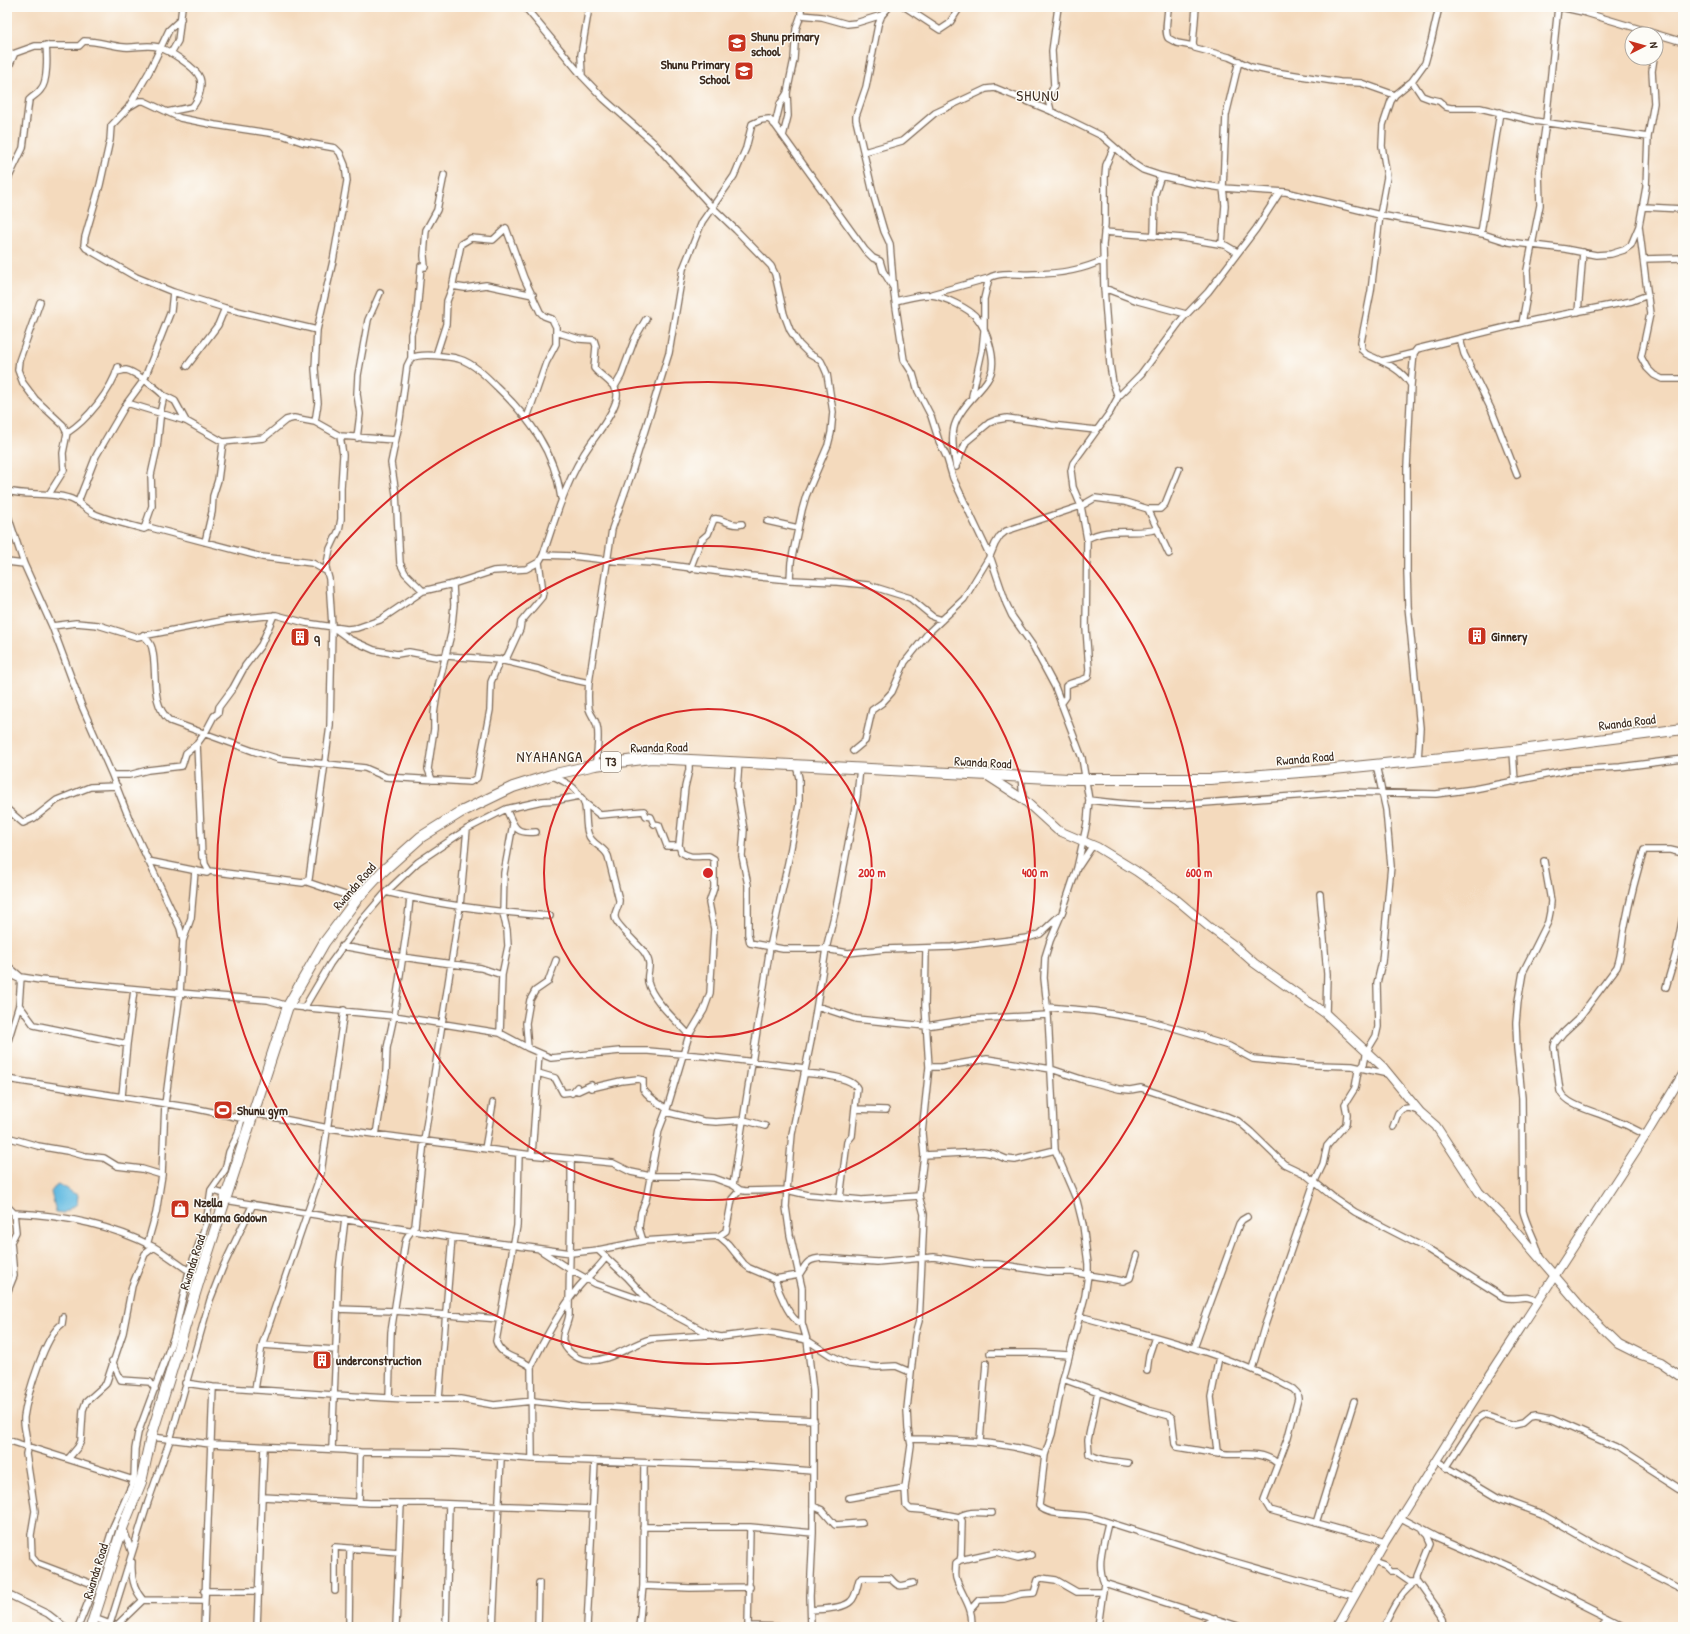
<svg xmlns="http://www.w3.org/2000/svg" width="1690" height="1634" font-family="'Patrick Hand',sans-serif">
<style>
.water{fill:#65bce2;stroke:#507380}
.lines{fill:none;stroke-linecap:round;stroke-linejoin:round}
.street-casing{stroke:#7c6856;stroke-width:8}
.secondary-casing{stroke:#7c6856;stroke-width:10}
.highway-casing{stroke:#7c6856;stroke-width:12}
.street{stroke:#fff;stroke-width:5.5}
.secondary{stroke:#fff;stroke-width:8}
.highway{stroke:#fff;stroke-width:10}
.ring{fill:none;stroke:#d62828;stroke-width:2}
.labels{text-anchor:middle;stroke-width:3;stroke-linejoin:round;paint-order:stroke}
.shield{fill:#fdfcf7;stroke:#75695f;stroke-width:1}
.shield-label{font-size:12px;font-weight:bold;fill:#3b2a1e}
.poi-label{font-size:13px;font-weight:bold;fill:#3b2a1e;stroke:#fdfcf7;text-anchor:start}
.street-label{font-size:13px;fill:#3b2a1e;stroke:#fdfcf7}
.quarter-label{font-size:15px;letter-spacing:1px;fill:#3b2a1e;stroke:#fdfcf7}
.centre{fill:#d62828;stroke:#fdfcf7;stroke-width:2}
.ring-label{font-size:12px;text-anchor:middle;font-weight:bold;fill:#d62828;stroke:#fdfcf7;stroke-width:3;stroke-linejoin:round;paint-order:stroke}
</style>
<rect width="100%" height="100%" fill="#fdfcf7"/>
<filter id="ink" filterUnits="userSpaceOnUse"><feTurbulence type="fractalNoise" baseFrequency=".025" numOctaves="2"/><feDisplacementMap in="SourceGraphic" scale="8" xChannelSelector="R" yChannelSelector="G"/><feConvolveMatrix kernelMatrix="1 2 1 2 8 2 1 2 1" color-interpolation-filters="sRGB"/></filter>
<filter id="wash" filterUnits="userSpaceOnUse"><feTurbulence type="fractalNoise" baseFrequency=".012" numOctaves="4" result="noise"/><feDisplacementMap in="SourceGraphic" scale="16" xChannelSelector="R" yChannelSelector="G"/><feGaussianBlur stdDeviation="0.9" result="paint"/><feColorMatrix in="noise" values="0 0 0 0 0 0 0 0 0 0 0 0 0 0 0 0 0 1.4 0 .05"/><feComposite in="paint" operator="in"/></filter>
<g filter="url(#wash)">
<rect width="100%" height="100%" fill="#f4dabd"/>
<path class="water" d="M57,1184C66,1186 69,1192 78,1195L77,1204L63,1213L56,1212L51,1192Z"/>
</g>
<g filter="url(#ink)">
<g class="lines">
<g class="street-casing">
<path id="street" d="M525,7L583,77L604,99L654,143L712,207L736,230L771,266L775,274L784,314L790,330L799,344L809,354L821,361L824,367L827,374L833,412L831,433L828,445L806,496L802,510L791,562L790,580
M889,7L882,15L878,25L866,87L856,116V120L874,197L884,231L890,244L894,294L904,360L913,374L918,391L931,416L939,441L947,458L953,478L990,556L1006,603L1012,616L1033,646L1055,687L1082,758L1089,800L1087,823L1077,868L1062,913L1050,941L1045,957L1044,978L1048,1015L1055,1150L1077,1201L1083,1225L1088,1264V1275L1085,1296L1063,1379L1052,1434L1045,1455L1039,1506C1049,1517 1076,1513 1092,1517L1228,1560L1354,1596
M905,7L940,30L949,24L960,7
M1168,7C1168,16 1164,31 1168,38L1177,43L1193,46
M1196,7L1193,44L1195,48L1229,57L1251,67L1269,71L1340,82L1361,83L1395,95
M1560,7L1583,12L1683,42
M801,15L822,17L847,24L856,23L882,15
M181,19L169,30L149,72L128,108L111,126L110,140L100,185L85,237L84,245L86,248L136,277L173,292L225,308L317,330
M1656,47L1659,35
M171,53L178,41L182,7
M7,56L35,46H79L84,41C98,41 111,46 124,47C136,48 146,44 158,47C168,50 196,67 200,78C203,87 198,101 192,107L167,112
M1654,58L1652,71L1654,103L1648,137L1646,187L1639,226L1650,314L1641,357L1647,368L1654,375L1662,379H1683
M7,71L14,55
M582,76L581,55L589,7
M1412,81L1422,96L1430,99L1439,101L1446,107L1451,108H1480L1534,121L1648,137
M129,107L139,101H144L180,118L215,125L282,135L302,142L335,148L340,153L345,165L347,181L333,261L317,330L315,369L318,403L315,422
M1051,111L1048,99L1054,86L1052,51L1058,7
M775,125L780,104L787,93
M783,136L788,116L787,93L794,59L796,29L801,15V7
M1114,147L1106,165L1105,177V224L1103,245L1104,288L1110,365L1113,383L1118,397
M864,152L902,141L935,113L986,89L995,88L1051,111L1102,136L1134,164L1143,170L1161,176L1191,183L1223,188L1286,192L1380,215L1483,234L1508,242L1565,249L1596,255L1611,254L1624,250L1631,245L1639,226
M7,181L23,148L29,100C33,96 38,94 41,89C48,82 47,55 46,45
M1644,207L1683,209
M1104,232L1183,238L1225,245L1237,252
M1481,233L1500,112
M1154,235L1155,194L1161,176
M1222,244L1225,205L1223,188L1226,115L1239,61
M1643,259L1683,258
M452,286L465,288L486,285L533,295
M1104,288L1138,301L1186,314
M932,294L989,278
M895,301C905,299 921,294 931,295C943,296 970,309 977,318C987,330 996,358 991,373C988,382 981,388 975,395C950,422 950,432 956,467
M40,302L19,361L18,370L23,383L35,399L63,425L67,433L63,453L64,470L49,494
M1578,312L1583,252
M1522,323L1528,290L1527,270L1540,205L1539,171L1546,122L1558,7
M1460,339L1464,354L1492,411L1517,475
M436,355L446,324L447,301L452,288L461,244L471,238L493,240L506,228L524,278L540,312L544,316L552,319L556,327V344L546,363L527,418
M411,358C419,354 432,355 441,356C447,357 453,357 459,359C473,363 486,376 496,386C529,417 555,452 561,498
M1382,361L1414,353
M187,366L218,325L225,308
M116,372C119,372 123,370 126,370C134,371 159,390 164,396L161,409L157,448L151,475L152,506L144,529
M1411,385L1414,353L1417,349L1535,320L1632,301L1648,295
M614,388L621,376L635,338L646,319
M163,395L175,401L186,421
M972,396L982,351L984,331V299L989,278C1001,271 1020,275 1033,274C1057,274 1081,271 1103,260
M127,403L186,421L223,442L264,438L286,420L294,418L315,422L340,436L395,440
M67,433C87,420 111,391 118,367
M357,438L360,414L357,394L358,375L368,320L380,293
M957,464L966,442L989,423L996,420L1007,418L1043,423L1051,425L1096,430
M7,491C27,496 48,492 68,498C80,501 86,511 97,515C112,521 129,525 144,529L148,527L262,557L312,563L326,571
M78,502L96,456L127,403L144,380L171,311L173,292
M1148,509L1169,554
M7,513L24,564L52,626L81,704L112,775L132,826L180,928L183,941L180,993L268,1000L288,1006L394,1016L500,1033L528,1048L551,1058L620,1051H648L705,1056L805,1068
M767,521L798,528
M1087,539C1109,526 1134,536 1158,529
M205,542L212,512L213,496L218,480L223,442
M543,555L572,556L615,561L654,563L751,576L790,580L837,582L868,585L910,598L933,617L942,620
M7,562L24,564
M690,569L701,540L708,534L714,519C723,517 728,527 742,524
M423,591L405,573L400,563L396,494L391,463L400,419L407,366L411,358V334L417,313L421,266L425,267L424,256L426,230L437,210L444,175
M52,626L76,623L98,625L137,637L226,620L276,615L306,623L347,629L357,628L380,620L423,591L453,584L493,571L526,569L539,562L543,555C556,516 567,477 591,443C598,433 619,406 617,393C615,383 600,376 594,368L596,346L594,340L579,339L556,332
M334,628L349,639L374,650L397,654L409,652L436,657L447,656L500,660L538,669L561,677L589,683
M143,635C147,639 151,643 152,648C158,671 149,703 170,721L253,751L279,759L365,768L386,777L470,782L477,778L490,710L491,682L500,660L507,657L520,629L521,622L542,597L543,592L539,562
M1061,704L1066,697V686C1072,681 1081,682 1088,677L1089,670L1086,628L1087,539L1081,506L1073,487L1071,471L1073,463L1110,412L1118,397L1141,374L1182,319L1208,292L1256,229L1280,192
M853,751L865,741L872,710L882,703L892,692L905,662L929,632L964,599L990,556L995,544L1000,536L1006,531L1081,506L1095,498L1125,502L1148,509H1160L1165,504L1179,469
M1513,751L1515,782
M1418,760L1420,728L1408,606L1407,571V467L1411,385C1401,368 1383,362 1366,354L1362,350L1361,342L1371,291L1380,215L1387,177L1382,146L1383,125L1391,101L1395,95L1412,81L1425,63L1431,42L1439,7
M739,762L737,788L744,830L742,856L748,885V934L750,943L783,949H826L848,953L885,949L952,947L1027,938L1040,934L1059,916
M595,765C597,756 600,731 596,723C594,718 591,715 589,709C588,701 588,692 589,683L612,529L631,475L669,353L683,269L702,222L734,176L746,148L752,124L761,120L769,119L775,125L865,250L873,258L880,261L883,271L893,287
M112,775H129L148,770L182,766L186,753L197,744
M551,775C560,780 575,785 579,796
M1021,776L1023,799
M432,780L428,769L434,729V714L438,687L451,634L454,605L453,584
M1089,800C1119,804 1148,806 1178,805L1347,792L1436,794L1474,789L1570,770L1620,767L1683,759
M586,804L600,815L644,811L646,816L651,817L654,824L659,825L667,846H679
M7,809L23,823L34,818L57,800L90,787L117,786
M506,809C515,827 514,834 536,832
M148,861L207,873L209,871L303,883L309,879L330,726L332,626L329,579L326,568L330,549L339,530L341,519V488L343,455L340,436
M1079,866L1093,845
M209,871L205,864L204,857H202L197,744L205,733L214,716L218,713L219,707L233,688L245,666L261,645L274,615
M307,882L357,899
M386,892C440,905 495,912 550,916
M1320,894L1327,974L1326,1014
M183,941L191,918L195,871
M342,946L402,957L481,968L502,975
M7,965L21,977L40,980L180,993L165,1104L162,1175L156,1213L147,1245
M7,973L21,980
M1666,987L1676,953L1683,916
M19,1005L34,1025L127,1044
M817,1006L856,1019L926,1026L970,1019L1048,1015
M1047,1007L1094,1011L1147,1020L1205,1037L1209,1040L1229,1046L1253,1059L1316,1065L1352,1066L1388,1074
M304,1008L330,964L362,920L386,892L418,862L467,829L506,809L542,801L559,800L579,796C589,801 584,822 588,833C591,845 604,846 608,856L619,900C620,906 614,911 615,917C615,924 639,945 644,952C654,966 646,970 648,982C652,1000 677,1021 689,1035
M500,1033L502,975L508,946L507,930L503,913L504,873L513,824
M7,1044L19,1005L21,977
M528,1048L526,1023L530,1000L535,991L548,982L556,960
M929,1067H941L987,1059L1051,1069L1084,1080L1119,1089L1130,1090L1141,1088L1226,1116L1238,1121L1251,1132L1284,1164L1305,1174L1333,1197L1355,1212L1427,1249L1503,1297C1517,1302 1523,1292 1538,1302
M538,1073L555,1078L563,1093L571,1092L572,1093L577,1087L578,1091L591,1085V1088L621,1081L638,1079L643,1080V1089C649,1098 658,1103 667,1109
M804,1073C817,1074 851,1076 857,1088L852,1136L847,1142L840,1198
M7,1079L193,1108L245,1119
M122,1096L127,1044L134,990
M855,1109L886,1110
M666,1112L703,1121L716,1122L744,1120L765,1126
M253,1113L328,1128L532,1155L613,1163L631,1172L650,1176H693L714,1178L733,1185L740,1190L745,1191L787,1190L808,1195L862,1200L919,1196L924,1155L922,1133L929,1067L925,1006L926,949
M1393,1127L1398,1113L1402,1109L1409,1108L1418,1111
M376,1135L386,1072L387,1048L394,1016L407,927L410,898
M1646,1135C1633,1128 1620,1122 1607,1117C1593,1111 1565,1105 1560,1091L1554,1047L1555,1043L1563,1033L1578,1019L1617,967C1622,954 1622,939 1625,925C1630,899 1636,875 1644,850H1670L1683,853
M7,1137L38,1146L67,1151L85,1156L104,1158L117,1166L142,1169L162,1175
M485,1149L493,1103
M519,1154L517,1226L496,1341C501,1358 519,1357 531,1367L532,1459
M532,1155L539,1053
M924,1155L983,1152L994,1154L1006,1159L1015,1160L1055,1150
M571,1160C572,1212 569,1263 569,1315C568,1324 561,1335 563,1341C565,1350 576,1359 585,1360C608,1364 630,1344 651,1339L710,1335
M733,1185L770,947L789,858L799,805V778L796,765
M211,1190L227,1195
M919,1196L924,1214L920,1302L919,1321L915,1335L907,1409L908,1429L911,1445L905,1488L906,1505L910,1509L923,1510L959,1517L962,1521L961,1556L960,1560L956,1563C956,1568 955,1574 956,1578C961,1595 975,1609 971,1627
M225,1200L452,1237L571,1253L598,1250L643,1241L719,1236L726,1231L732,1199L740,1190
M7,1206L14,1213L16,1232L11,1242L14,1276L7,1293
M14,1213C63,1215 109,1224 154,1247C170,1256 183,1269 200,1277
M719,1236L728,1244L744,1264L749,1268L775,1279L799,1275C807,1263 807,1259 823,1258L877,1262L934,1257L975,1264H997L1048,1272H1072L1123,1281L1130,1278L1137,1255
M643,1241L639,1228L641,1212L646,1200L659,1130L666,1112L689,1035L704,1010L710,993L714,929L709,903L714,888V859L709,856C698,856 691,859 681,852L679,845L685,787L689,770V759
M540,1250L569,1269L596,1284L651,1303L711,1335L721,1337L761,1332L777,1334L807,1340L830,1355L849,1364L877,1367L896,1366L910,1372
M598,1250L627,1277L650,1302
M1540,1258C1537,1241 1527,1228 1523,1211L1522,1098L1517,1048L1516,1023L1518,1001L1523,972L1548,922L1550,912L1551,901L1544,861
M775,1279C778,1290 790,1322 802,1323
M337,1309L394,1311L500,1319
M1079,1316C1151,1336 1227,1353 1293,1389L1297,1393L1298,1399L1288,1437L1264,1500L1270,1510L1385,1542
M63,1317L62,1324C45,1335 27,1396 24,1417C23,1430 30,1441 26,1454L35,1511L31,1535L32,1557L37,1563L95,1585
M262,1345L336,1350
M1194,1348L1239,1224L1242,1220L1247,1217
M990,1353H1037L1069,1355
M1219,1357L1211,1397L1217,1451C1225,1460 1257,1446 1277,1463
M112,1361L121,1380L150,1382L155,1389
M531,1367C544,1340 558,1313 577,1289C586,1277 598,1270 606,1257
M1252,1369L1264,1328L1314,1183L1323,1164L1327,1146L1346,1124L1347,1114L1345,1104L1355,1088L1358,1071L1364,1064L1367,1051L1376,1036L1378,1027L1377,983L1382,962L1391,866L1386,810L1376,765
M1147,1371L1149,1355L1155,1337
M1063,1379L1148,1410L1170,1416L1172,1418L1175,1444L1177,1447L1219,1454
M185,1383L213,1387L334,1395L406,1399H460L494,1405L533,1401L581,1407H610L682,1413L814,1420
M255,1390L262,1345L321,1173L344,1010
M1098,1391L1088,1440L1089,1454C1100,1461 1115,1461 1128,1463
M389,1398L391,1332L405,1243L407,1237L415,1226L424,1141L460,906L467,829
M439,1399L452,1237
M151,1437L211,1444L345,1450L360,1452L453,1453L532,1459L750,1466L812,1471
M911,1439C957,1440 1001,1441 1045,1455
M7,1440L137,1481
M980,1441L986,1363
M332,1449L339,1269L345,1219
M68,1459L78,1447L81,1441L83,1410L86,1402L106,1384L123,1333L132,1286L145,1254L154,1247
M1437,1461L1499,1498L1542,1514L1598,1546L1683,1589
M1446,1468L1478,1419L1484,1415L1513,1425L1522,1423L1529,1417L1534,1416L1552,1419L1616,1447L1683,1490
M263,1497L370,1503H427L592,1509
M849,1498L905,1488
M359,1502L360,1452
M813,1506L822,1510L835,1525L862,1523
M959,1517C969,1510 981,1513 992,1513
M1401,1518L1437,1537L1513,1570L1627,1627
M1108,1523C1104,1542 1096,1564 1104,1583L1241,1627
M1316,1523L1354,1401
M123,1527L132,1553
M643,1527H750L813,1533
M1424,1532L1427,1535L1431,1544L1418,1576V1581L1444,1618L1445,1627
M960,1560L996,1552L1018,1558L1031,1555
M132,1562C131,1576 133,1589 143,1600
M1374,1562L1385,1566L1391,1572H1397L1410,1581H1417
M643,1586L690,1588L750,1587
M204,1591H258
M335,1591V1547L399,1552
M7,1594L48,1614L65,1627
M811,1610C821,1609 844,1609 851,1601C856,1597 857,1586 859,1580L862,1578H890C900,1589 900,1586 913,1583
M970,1610L979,1600L1004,1599L1021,1594L1034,1593L1038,1580L1041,1578L1056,1580L1077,1592H1103
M94,1618L110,1624
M748,1626L783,1627
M78,1627L95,1585L113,1527L134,1480L135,1449L138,1433L174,1336L189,1271L206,1224L211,1190L225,1170L229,1152L238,1134L242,1118
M109,1627L148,1502L170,1440L210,1300L223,1267L253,1204
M115,1627L143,1600L204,1601
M204,1627L213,1387
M257,1627L264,1447
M349,1627L350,1549
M396,1627L401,1503
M446,1627L449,1504
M493,1627L501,1458
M538,1627L539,1583
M587,1627L595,1461
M639,1627L643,1586L644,1463
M748,1627L750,1527
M811,1627L810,1596L813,1533V1391L807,1340L802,1323V1288L790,1235L786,1207L787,1190L792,1134L811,1041L826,949L836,908L857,797L860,768
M1098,1627L1104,1583
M1200,1627L1215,1618
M1384,1627C1393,1609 1400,1591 1418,1581
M1600,1627L1609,1618"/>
</g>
<g class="secondary-casing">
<path id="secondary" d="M986,775L1023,799L1057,830L1097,847L1136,871L1177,900L1209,927L1235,946L1254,963L1326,1014L1383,1067L1420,1112L1436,1126L1479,1192L1505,1218L1583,1309L1619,1344L1641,1355L1661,1362L1683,1377
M1337,1627L1385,1542L1479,1392L1646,1135L1683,1074"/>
</g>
<g class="highway-casing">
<path id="highway" d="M91,1627L123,1526L141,1482L151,1437L200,1277L288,1006L324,943L357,899L383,871L421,837L461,812L513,787L551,775L595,765L651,758L1069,779H1210L1314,771L1513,751L1683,729"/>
</g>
<use href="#street" class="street"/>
<use href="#secondary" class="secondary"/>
<use href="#highway" class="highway"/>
</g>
</g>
<g class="ring">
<circle cx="708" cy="873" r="164"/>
<circle cx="708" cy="873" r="327"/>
<circle cx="708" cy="873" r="491"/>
</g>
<defs>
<g id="school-square" transform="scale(1)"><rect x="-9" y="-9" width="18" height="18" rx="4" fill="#c8321e" stroke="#fdfcf7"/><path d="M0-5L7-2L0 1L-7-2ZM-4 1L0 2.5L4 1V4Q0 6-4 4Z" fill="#fff"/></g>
<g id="building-square" transform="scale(1)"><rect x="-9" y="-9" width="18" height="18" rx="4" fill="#c8321e" stroke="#fdfcf7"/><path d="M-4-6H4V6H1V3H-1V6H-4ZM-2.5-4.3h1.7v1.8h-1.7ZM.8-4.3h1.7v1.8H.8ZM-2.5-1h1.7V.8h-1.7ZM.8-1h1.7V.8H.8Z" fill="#fff"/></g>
<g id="stadium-square" transform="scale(1)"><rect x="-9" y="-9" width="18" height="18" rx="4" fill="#c8321e" stroke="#fdfcf7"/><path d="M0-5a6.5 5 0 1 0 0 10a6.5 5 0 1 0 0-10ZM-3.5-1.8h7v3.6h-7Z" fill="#fff"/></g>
<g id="shop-square" transform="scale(1)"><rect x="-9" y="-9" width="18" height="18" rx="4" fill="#c8321e" stroke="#fdfcf7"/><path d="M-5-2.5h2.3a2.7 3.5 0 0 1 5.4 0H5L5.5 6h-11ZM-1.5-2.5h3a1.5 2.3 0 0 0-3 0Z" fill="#fff"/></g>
</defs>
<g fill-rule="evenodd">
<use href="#school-square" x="737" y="43"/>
<use href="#school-square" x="744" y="71"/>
<use href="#building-square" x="1477" y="636"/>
<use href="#building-square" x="300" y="637"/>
<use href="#stadium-square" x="223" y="1110"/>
<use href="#shop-square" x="180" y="1209"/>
<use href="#building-square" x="322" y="1360"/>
</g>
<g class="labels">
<rect class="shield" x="601" y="752" width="20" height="20" rx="3"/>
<g class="shield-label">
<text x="611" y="766">T3</text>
</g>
<g class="poi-label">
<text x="751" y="41">Shunu primary<tspan x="751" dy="15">school</tspan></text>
<text x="730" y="69" text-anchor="end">Shunu Primary<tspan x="730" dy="15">School</tspan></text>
<text x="1491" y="641">Ginnery</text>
<text x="314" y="642">q</text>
<text x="237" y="1115">Shunu gym</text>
<text x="194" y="1207">Nzella<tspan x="194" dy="15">Kahama Godown</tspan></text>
<text x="336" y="1365">underconstruction</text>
</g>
<g class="street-label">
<text transform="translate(1627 722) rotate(-7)" y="5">Rwanda Road</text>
<text transform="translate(659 747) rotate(-1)" y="5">Rwanda Road</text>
<text transform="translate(1305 758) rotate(-5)" y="5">Rwanda Road</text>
<text transform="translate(983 762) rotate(3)" y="5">Rwanda Road</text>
<text transform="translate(354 886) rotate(-49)" y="5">Rwanda Road</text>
<text transform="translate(192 1262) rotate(-72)" y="5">Rwanda Road</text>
<text transform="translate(95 1571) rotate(-73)" y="5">Rwanda Road</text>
</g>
<g class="quarter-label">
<text x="1038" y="101">SHUNU</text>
<text x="550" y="762">NYAHANGA</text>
</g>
</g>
<circle cx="708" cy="873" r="6" class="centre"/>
<g class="ring-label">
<text x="872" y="877">200 m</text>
<text x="1035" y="877">400 m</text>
<text x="1199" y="877">600 m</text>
</g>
<rect width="1690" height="1634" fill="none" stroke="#fdfcf7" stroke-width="24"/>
<g transform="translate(1644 46) rotate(84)"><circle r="19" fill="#fdfcf7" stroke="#afa8a0"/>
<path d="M0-3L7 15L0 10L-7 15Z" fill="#c8321e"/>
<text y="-6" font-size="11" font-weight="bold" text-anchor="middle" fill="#3b2a1e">N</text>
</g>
</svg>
